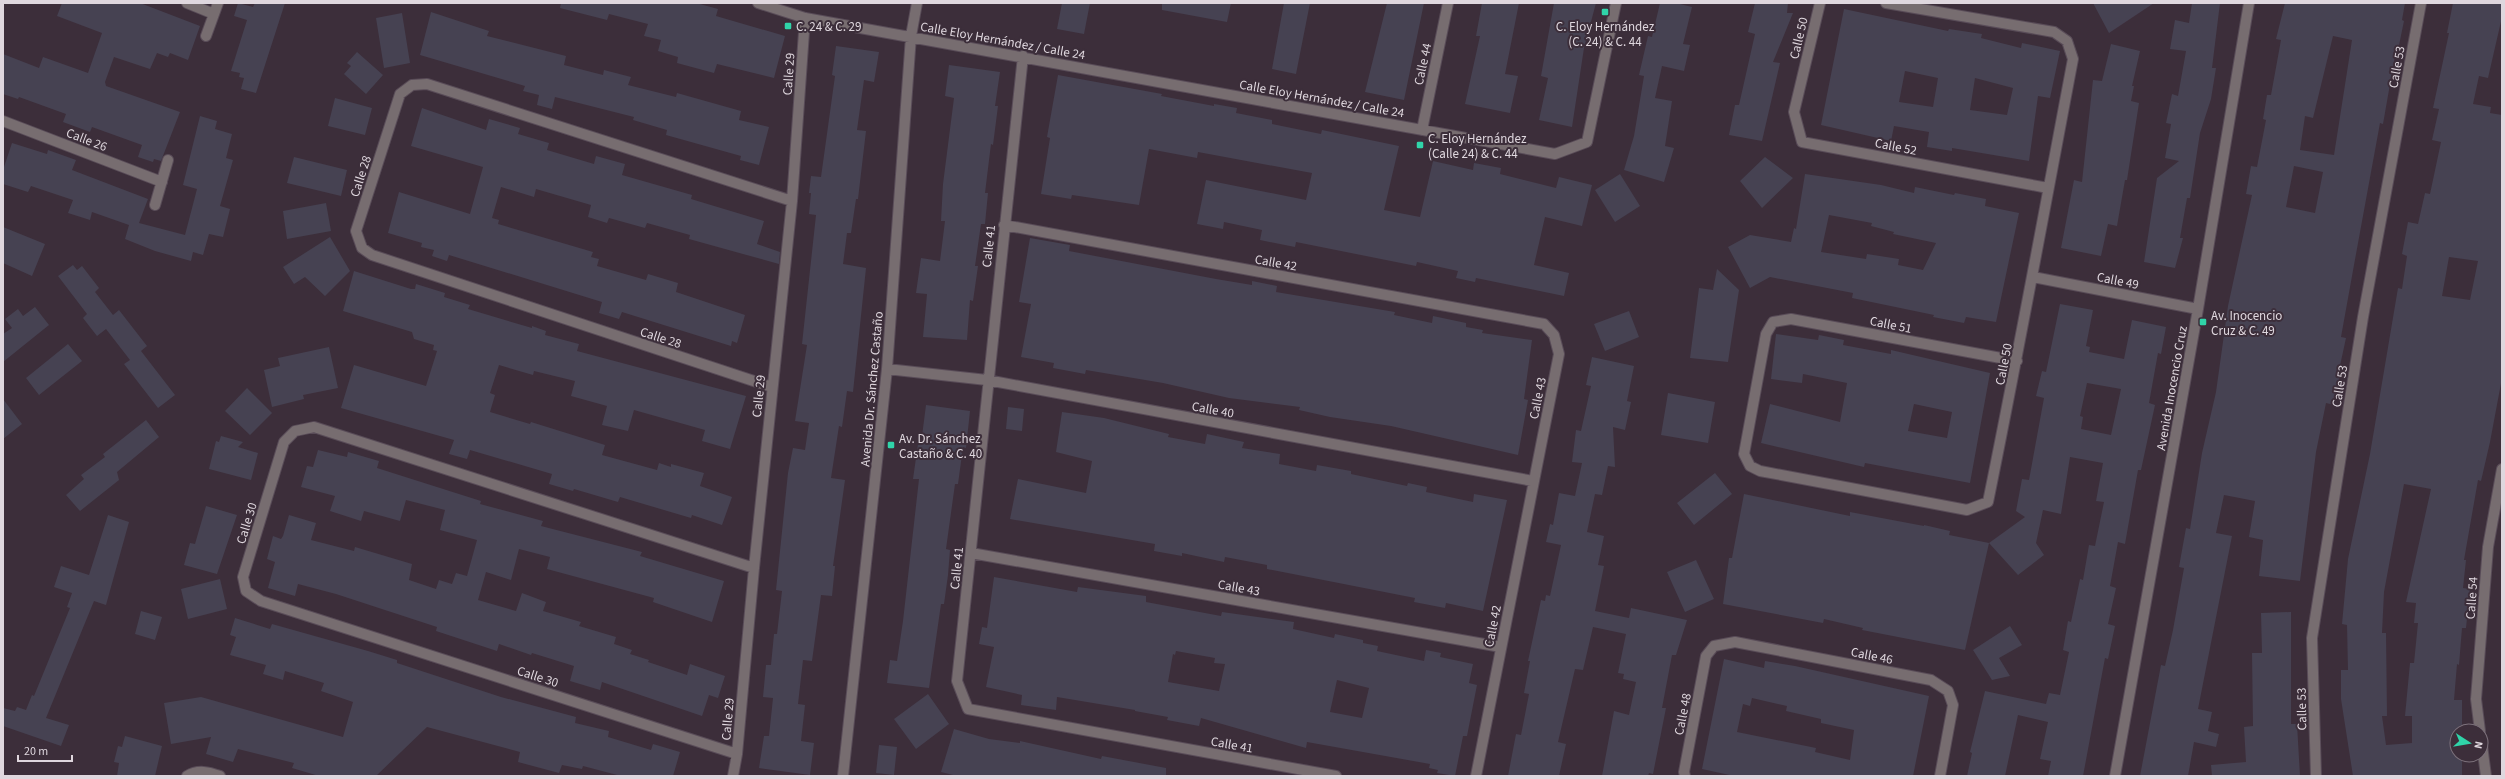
<svg xmlns="http://www.w3.org/2000/svg" width="2505" height="779" font-family="'Source Sans 3',sans-serif">
<style>
.building{fill:#464252;fill-rule:evenodd}
.lines{fill:none;stroke-linecap:round;stroke-linejoin:round}
.minor-casing{stroke:#594c58;stroke-width:12}
.minor{stroke:#776d70;stroke-width:10}
.poi-dot{fill:#30d4a9;stroke:#3c2e3a;stroke-width:1.5}
.labels{text-anchor:middle;stroke-width:4;stroke-linejoin:round;paint-order:stroke}
.poi-label{font-size:13px;fill:#dfd7de;stroke:#3c2e3a;text-anchor:start}
.street-label{font-size:13px;fill:#dfd7de;stroke:#3c2e3a}
</style>
<rect width="100%" height="100%" fill="#3c2e3a"/>
<path class="building" d="M62,3H140L200,26L188,60L170,53L168,57L157,53L150,69L114,57L105,82L106,86L180,112L161,161L154,159L153,162L138,157L142,145L92,127L90,132L63,122L66,114L19,97L18,99L3,94V54L39,68L43,57L88,73L102,33L57,16Z
M238,3L253,7L255,3H285L256,93L241,89L244,78L239,77L240,73L231,71L247,20L234,16Z
M561,3H696L718,9L716,16L785,36L774,78L717,64L714,73L677,63L678,57L658,51L661,40L644,36L648,24L609,14L607,20L560,8Z
M1062,3H1090L1084,34L1057,29Z
M1162,3H1231L1227,22L1162,10Z
M1284,3H1310L1296,74L1272,69Z
M1387,3H1424L1404,100L1365,92Z
M1482,3H1519L1505,74L1518,76L1510,113L1465,104L1480,36H1476Z
M1554,3H1596L1584,48L1572,127L1539,120L1548,78L1541,76Z
M1660,3H1676L1692,7L1683,44L1690,45L1684,71L1662,66L1655,98L1672,101L1665,146L1674,148L1664,182L1624,170L1634,136L1644,76L1639,75L1648,36L1652,37Z
M1755,3H1788L1787,13H1793L1773,62L1780,63L1762,141L1729,135L1735,105H1739L1755,34L1748,32Z
M2093,3H2154L2109,33Z
M2192,3H2220L2212,68H2216L2211,99L2200,133L2190,198H2187L2180,238H2183L2175,268L2144,262L2157,178L2179,161L2165,158L2171,124L2166,123L2172,94L2178,96L2186,51L2170,49L2175,20L2189,23Z
M2285,3H2405L2402,20L2404,21L2398,50H2396L2383,124L2380,123L2354,265L2341,337L2346,338L2338,375H2340L2334,405L2326,403L2316,452L2300,581L2259,576L2263,540L2249,537L2255,501L2224,495L2216,533L2232,536L2198,709L2212,712L2208,731L2219,734L2216,747L2194,742L2188,776H2140L2161,665L2165,666L2173,630L2184,568L2179,567L2186,528L2190,529L2202,453L2216,392L2228,306L2252,195L2246,194L2251,166L2257,167L2266,120L2263,119L2267,95H2271L2281,40L2276,39ZM2333,36L2352,40L2334,155L2300,150L2305,116L2313,118ZM2294,166L2323,172L2315,213L2286,207Z
M2453,3H2502V17L2488,78L2479,76L2473,104L2491,107L2490,113L2502,115V378L2490,442L2481,481L2478,480L2464,560H2466L2463,588L2470,589L2466,628H2462L2459,665L2457,664L2454,700H2462V731H2457V755H2462V776H2353L2341,699V670H2348L2347,625L2342,624L2348,559L2370,454L2398,288L2402,289L2407,256L2402,254L2408,222L2418,224L2425,193L2430,194L2441,142L2432,140L2439,109L2433,108L2449,33H2447ZM2449,257L2478,261L2470,300L2442,296ZM2404,484L2431,489L2406,602L2416,603L2414,623H2418L2414,663H2410L2405,716H2412V743L2386,745L2382,716H2387L2386,633H2382L2384,592Z
M1844,9L1948,31L1949,29L1982,34L1981,38L2021,48L2022,43L2060,51L2050,98L2038,96L2029,161L1952,148V151L1927,147L1929,132L1894,126L1891,141L1821,125ZM1905,71L1938,78L1933,107L1899,102ZM1975,78L2013,88L2007,115L1970,110Z
M431,12L489,31L487,36L566,56L564,65L603,75L604,70L631,77L628,85L676,97L677,93L741,111L739,120L769,127L759,165L740,160L741,156L666,135L667,130L633,120L634,117L555,97L552,109L537,105L539,95L523,91L525,86L420,55Z
M402,13L410,63L384,68L376,18Z
M2111,44L2140,51L2132,86H2134L2131,101L2139,103L2127,180H2125L2117,226L2108,224L2101,256L2061,248L2074,180L2082,182L2093,80L2102,81Z
M836,46L879,52L874,82L864,80L857,130L866,131L858,199H856L851,233H847L843,264L866,268L853,392L847,391L842,427L839,426L831,478L845,480L833,566H835L832,596L821,595L812,661L803,660L798,704L805,705L801,741L814,743L810,775L759,768L764,736H769L773,698L763,697L766,665H771L774,634H777L782,591L776,590L788,473L793,448L805,450L809,423L795,421L807,345L802,344L816,215L809,214L811,193H809L811,176L821,177L835,76L832,75Z
M357,52L383,75L366,94L344,74L351,66L347,63Z
M949,65L1000,72L995,106H998L993,145L991,144L985,193H988L985,224H981L975,266H978L973,301L970,300L967,340L923,337L927,294L916,293L921,258L940,261L945,221H941L943,184L954,98L945,96Z
M1058,75L1162,94L1161,96L1214,106V104L1237,108L1236,113L1272,120V124L1321,134L1322,130L1399,146L1384,210L1420,217L1433,161L1473,170L1474,163L1501,168L1500,174L1556,188L1559,177L1592,185L1582,226L1545,217L1534,265L1569,273L1564,296L1476,278L1475,282L1456,278L1458,271L1417,262L1416,266L1296,242L1295,247L1260,240L1262,230L1224,222L1223,229L1197,224L1206,180L1306,200L1312,173L1198,152L1197,158L1149,149L1139,205L1072,195L1071,199L1041,194L1050,138L1047,137Z
M335,98L372,108L365,135L328,126Z
M422,108L486,130L489,119L520,128L518,134L549,143L547,150L594,164L596,156L625,164L622,175L692,195L691,199L764,221L757,244L780,252L779,264L689,239L690,235L647,223L645,228L609,218L607,223L588,217L591,205L536,189L534,197L501,187L492,218L499,220L498,224L593,252L591,257L599,259L597,266L646,280L648,274L678,283L676,292L745,315L737,343L732,341L731,346L622,312L619,319L599,313L602,302L449,255L447,261L432,256L434,250L421,247L422,243L388,233L399,192L470,214L483,167L411,146Z
M200,116L217,121L215,129L232,134L226,158L233,160L220,206L230,209L223,237L209,234L203,255L193,252L191,261L155,251L125,239L129,225L92,212L90,220L68,213L73,200L31,186L28,192L3,184V170L12,143L47,154L48,150L76,160L72,170L148,199L139,223L185,235L197,189L183,185Z
M294,157L347,170L341,196L287,183Z
M1765,157L1793,178L1762,208L1740,181Z
M1620,174L1640,206L1615,222L1595,190Z
M1805,174L1881,185L1914,193L1915,187L1954,195L1955,193L1986,199L1985,206L2019,213L1996,322L1966,317L1964,323L1933,317L1934,315L1852,298L1853,293L1770,277L1750,288L1728,247L1750,235L1791,242L1794,228L1796,229ZM1829,215L1872,223L1871,226L1894,232L1893,234L1936,243L1923,270L1898,265L1899,259L1867,254L1866,259L1821,252Z
M326,203L331,231L287,239L283,211Z
M3,227L45,244L32,276L3,263Z
M330,237L350,271L325,296L305,277L294,284L283,267Z
M1030,238L1070,245L1069,251L1216,279L1252,285V281L1277,286L1276,292L1395,312L1394,315L1432,323L1433,316L1466,323V327L1483,330L1482,333L1532,340L1524,399L1528,400L1518,455L1391,426L1330,417L1299,410L1300,407L1229,398L1163,383L1086,370L1085,374L1053,368L1054,363L1021,357L1031,304L1019,302Z
M73,265L77,270L82,266L99,288L95,292L113,315L119,310L147,346L141,351L175,395L158,408L124,364L130,360L106,329L97,336L83,318L87,314L58,276Z
M1717,269L1739,290L1728,362L1690,358L1699,288L1713,290Z
M354,271L411,289H415L416,284L445,293L444,297L470,305L468,309L532,328V326L546,331L545,335L579,344L577,351L746,396L730,449L702,441L705,430L634,410L628,431L602,425L607,406L571,396L575,381L534,371L533,375L499,365L490,393L495,395L490,412L530,424L531,422L605,445L602,455L657,470L659,463L671,467V464L704,473L700,486L732,497L722,525L692,515L691,518L620,497L618,502L574,489L573,491L549,484L552,474L470,450L467,459L449,454L454,440L341,408L354,365L426,386L437,351L433,350L434,345L414,339L412,332L343,311Z
M2060,304L2093,310L2086,346L2090,347L2089,352L2124,359L2132,320L2166,327L2161,354L2158,353L2149,403L2155,405L2141,470H2138L2125,544L2118,542L2110,586L2116,588L2108,624L2115,626L2108,659L2105,658L2083,776H2048L2051,761L2040,759L2048,722L2018,715L2005,776H1967L1972,753L1970,752L1985,691L2046,704L2049,693L2060,695L2069,652L2063,650L2068,621L2071,622L2080,579L2083,580L2089,545L2095,546L2104,502L2096,501L2103,463L2070,457L2061,514L2043,510L2036,543L2044,555L2018,575L1989,543L2025,517L2016,511L2022,479L2029,480L2044,398L2036,396L2042,371L2046,372ZM2087,383L2121,389L2111,435L2081,429L2083,417L2080,416Z
M35,307L49,325L3,362V334L12,328L5,319L18,309L23,316Z
M1629,311L1639,337L1605,351L1594,324Z
M1776,334L1818,340L1819,335L1844,340L1843,345L1891,354V350L1990,373L1970,483L1865,463L1864,467L1761,443L1770,404L1840,422L1847,383L1803,374L1802,383L1771,379ZM1914,404L1952,412L1947,438L1908,431Z
M68,344L82,361L39,395L26,378Z
M329,347L338,388L303,395L304,399L272,407L264,370L280,366L278,358Z
M1592,357L1634,366L1627,401L1631,402L1625,430L1613,427L1615,467L1608,466L1602,495L1595,494L1587,532L1604,536L1598,565L1604,566L1595,611L1629,618L1631,608L1687,620L1676,655H1672L1662,708H1666L1653,774L1649,773L1648,776H1602L1614,711L1629,715L1636,682L1623,679L1624,674L1618,673L1626,634L1593,627L1583,670L1575,669L1558,742L1566,744L1559,776H1508L1516,734L1521,735L1529,694L1524,693L1530,661H1528L1541,600L1545,601L1546,595L1550,596L1561,545L1546,542L1550,524L1553,525L1559,493L1575,496L1582,463L1572,462L1576,430L1581,431L1591,386L1586,385Z
M247,388L272,413L250,435L225,411Z
M1668,393L1715,402L1708,443L1661,435Z
M3,399L22,424L3,439Z
M926,405L970,411L966,448L963,447L958,484H955L946,549L950,550L948,575L944,604H941L929,688L887,683L890,660L897,661L903,621L919,479H913L918,444H921Z
M1008,407L1024,409L1022,431L1006,429Z
M1062,412L1104,418L1169,434L1168,437L1205,444L1207,434L1244,442L1242,448L1280,454L1279,464L1316,471L1317,465L1351,471V474L1407,486L1408,483L1427,487L1426,492L1473,502L1474,494L1507,500L1483,611L1446,603L1445,608L1414,602L1415,598L1267,569V565L1225,557L1224,562L1182,553V556L1154,551L1155,544L1010,519L1018,479L1086,493L1092,461L1056,452Z
M146,420L159,437L117,472L119,480L80,511L66,495L84,479L81,475L105,457L103,454Z
M221,436L243,442L238,447L258,453L251,480L209,469L216,441L219,442Z
M318,450L347,457L348,452L379,461L377,468L481,501L480,504L543,521L541,526L642,552L640,556L724,581L712,622L653,602L654,598L547,569L550,557L519,549L511,580L486,572L478,600L516,611L522,593L546,602L543,611L581,622L579,626L616,637L614,644L632,650L630,654L649,660L648,662L687,675L690,664L725,676L718,698L709,695L702,716L602,682L600,690L570,681L574,666L532,653L531,655L499,644L497,651L436,631L437,627L336,594L298,584L295,596L268,588L275,562L267,559L273,536L281,539L283,536L289,515L316,523L311,540L354,551L355,547L412,564L409,580L436,589L439,580L452,584L456,573L467,576L477,540L440,530L445,510L406,500L400,521L364,511L361,521L330,511L335,496L301,487L307,466L313,467Z
M1715,473L1732,494L1694,525L1677,503Z
M1744,494L1850,516V512L1924,526V525L1950,531L1949,535L1989,543L1965,650L1862,630L1863,628L1824,619L1823,623L1723,604L1729,558H1732Z
M206,506L237,515L217,574L184,565L190,543L195,544Z
M108,515L129,522L106,605L94,601L46,718L69,725L61,746L3,726V708L15,711L17,707L26,710L32,695L34,696L70,608L67,607L72,593L54,587L61,566L89,575Z
M1696,560L1714,599L1685,612L1667,572Z
M994,577L1077,592L1078,587L1146,596V602L1221,616L1222,612L1294,622L1293,629L1334,638L1335,634L1363,640V643L1378,646L1377,651L1424,661L1426,650L1441,653L1440,657L1473,664L1469,683L1477,685L1467,736H1463L1455,776L1437,773L1438,770L1429,768L1430,764L1307,742L1306,748L1201,718L1199,726L1167,720L1168,717L1135,711V710L1057,697L1056,710L1021,705L1022,695L986,687L994,647L979,644L982,627L987,628ZM1176,651L1215,658L1214,663L1225,664L1219,691L1168,682L1173,654L1175,655ZM1337,680L1369,688L1362,718L1330,712Z
M220,579L227,609L188,619L181,589Z
M141,611L162,617L155,640L135,634Z
M2291,612V724H2297L2300,776H2212L2211,765L2246,762L2244,727L2253,726L2252,653H2262L2261,613Z
M235,618L270,629L272,624L368,651L397,660V663L501,697L576,717L575,723L609,731L608,737L651,750L653,744L680,752L673,776H621L583,766L582,769L562,765L559,773L518,762L520,752L427,727L376,776H319L292,768L294,763L238,749L233,762L206,754L211,737L171,744L164,703L201,697L343,737L353,702L321,691L324,683L285,671L283,680L263,674L266,665L230,655L236,637L230,635Z
M2010,626L2022,645L1999,658L2010,676L1992,680L1973,650Z
M1724,659L1764,668L1765,661L1795,666L1929,696L1913,776H1734L1702,769ZM1752,698L1787,706L1786,711L1821,719V723L1854,730L1850,760L1815,752L1816,748L1737,732L1743,704L1750,706Z
M928,694L949,724L916,749L894,719Z
M954,729L989,739L1020,743V741L1101,759L1102,756L1166,768V776H957L941,772Z
M125,736L162,746L155,776H117L119,763L114,762L118,746L122,747Z
M879,745L897,747L894,775L876,773Z"/>
<g class="lines">
<g class="minor-casing">
<path id="minor" d="M187,3L214,14
M758,3L805,18L1555,154L1587,142L1616,3
M1820,3L1794,112L1802,142L2048,188
M1886,3L2054,32L2067,41L2073,59C2045,207 2018,355 1988,502L1967,510L1760,471L1750,466L1744,454L1766,334L1773,322L1791,319L2017,361
M206,36L218,3
M1023,56L957,681L968,709L1336,776
M3,121L162,182
M1422,130L1448,3
M155,205L168,160
M1004,225L1544,324L1554,335L1559,354L1476,776
M2033,277L2198,309
M887,369L987,380L1533,481
M772,387L372,255L362,248L356,231L400,94L412,85L427,84L792,201
M971,553L1501,647
M2480,731L2476,699L2488,547L2502,469
M2481,737L2486,776
M737,754L261,601L246,591L243,577L284,442L295,431L314,427L754,568
M187,776C198,769 209,772 220,776
M733,776L737,754L754,568L792,201L805,18
M843,776L887,369L911,36L917,3
M1685,776L1684,772L1706,656L1714,646L1735,642L1931,680L1948,691L1953,705L1940,776
M2115,776L2198,309L2249,3
M2316,776L2312,638L2363,317L2421,3"/>
</g>
<use href="#minor" class="minor"/>
</g>
<g class="poi-dot">
<rect x="1601" y="8" width="8" height="8" rx="2"/>
<rect x="784" y="22" width="8" height="8" rx="2"/>
<rect x="1416" y="141" width="8" height="8" rx="2"/>
<rect x="2199" y="318" width="8" height="8" rx="2"/>
<rect x="887" y="441" width="8" height="8" rx="2"/>
</g>
<g class="labels">
<g class="poi-label">
<text x="796" y="31">C. 24 &amp; C. 29</text>
<text x="1605" y="31" text-anchor="middle">C. Eloy Hernández<tspan x="1605" dy="15">(C. 24) &amp; C. 44</tspan></text>
<text x="1428" y="143">C. Eloy Hernández<tspan x="1428" dy="15">(Calle 24) &amp; C. 44</tspan></text>
<text x="2211" y="320">Av. Inocencio<tspan x="2211" dy="15">Cruz &amp; C. 49</tspan></text>
<text x="899" y="443">Av. Dr. Sánchez<tspan x="899" dy="15">Castaño &amp; C. 40</tspan></text>
</g>
<g class="street-label">
<text transform="translate(1798 38) rotate(-77)" y="5">Calle 50</text>
<text transform="translate(1003 40) rotate(10)" y="5">Calle Eloy Hernández / Calle 24</text>
<text transform="translate(1422 64) rotate(-78)" y="5">Calle 44</text>
<text transform="translate(2396 67) rotate(-80)" y="5">Calle 53</text>
<text transform="translate(788 74) rotate(-86)" y="5">Calle 29</text>
<text transform="translate(1322 98) rotate(10)" y="5">Calle Eloy Hernández / Calle 24</text>
<text transform="translate(87 139) rotate(21)" y="5">Calle 26</text>
<text transform="translate(1896 146) rotate(11)" y="5">Calle 52</text>
<text transform="translate(360 176) rotate(-72)" y="5">Calle 28</text>
<text transform="translate(988 246) rotate(-84)" y="5">Calle 41</text>
<text transform="translate(1276 262) rotate(10)" y="5">Calle 42</text>
<text transform="translate(2118 280) rotate(11)" y="5">Calle 49</text>
<text transform="translate(1891 324) rotate(11)" y="5">Calle 51</text>
<text transform="translate(661 337) rotate(18)" y="5">Calle 28</text>
<text transform="translate(2003 364) rotate(-79)" y="5">Calle 50</text>
<text transform="translate(2339 386) rotate(-81)" y="5">Calle 53</text>
<text transform="translate(2171 388) rotate(-80)" y="5">Avenida Inocencio Cruz</text>
<text transform="translate(871 389) rotate(-85)" y="5">Avenida Dr. Sánchez Castaño</text>
<text transform="translate(758 396) rotate(-84)" y="5">Calle 29</text>
<text transform="translate(1537 398) rotate(-79)" y="5">Calle 43</text>
<text transform="translate(1213 409) rotate(10)" y="5">Calle 40</text>
<text transform="translate(246 523) rotate(-73)" y="5">Calle 30</text>
<text transform="translate(956 568) rotate(-84)" y="5">Calle 41</text>
<text transform="translate(1239 587) rotate(10)" y="5">Calle 43</text>
<text transform="translate(2471 598) rotate(-86)" y="5">Calle 54</text>
<text transform="translate(1492 626) rotate(-79)" y="5">Calle 42</text>
<text transform="translate(1872 655) rotate(11)" y="5">Calle 46</text>
<text transform="translate(538 676) rotate(18)" y="5">Calle 30</text>
<text transform="translate(2301 709) rotate(-91)" y="5">Calle 53</text>
<text transform="translate(1682 714) rotate(-79)" y="5">Calle 48</text>
<text transform="translate(727 719) rotate(-85)" y="5">Calle 29</text>
<text transform="translate(1232 744) rotate(10)" y="5">Calle 41</text>
</g>
</g>
<rect width="2505" height="779" fill="none" stroke="#dfd7de" stroke-width="8"/>
<g transform="translate(2469 743) rotate(102)"><circle r="19" fill="#3c2e3a" stroke="#7d727c"/>
<path d="M0-3L7 15L0 10L-7 15Z" fill="#30d4a9"/>
<text y="-6" font-size="11" font-weight="bold" text-anchor="middle" fill="#dfd7de">N</text>
</g>
<path d="M18 755v6h54v-6" fill="none" stroke="#dfd7de" stroke-width="2"/>
<text x="24" y="755" font-size="12" fill="#dfd7de" stroke="#3c2e3a" stroke-width="3" paint-order="stroke">20 m</text>
</svg>
